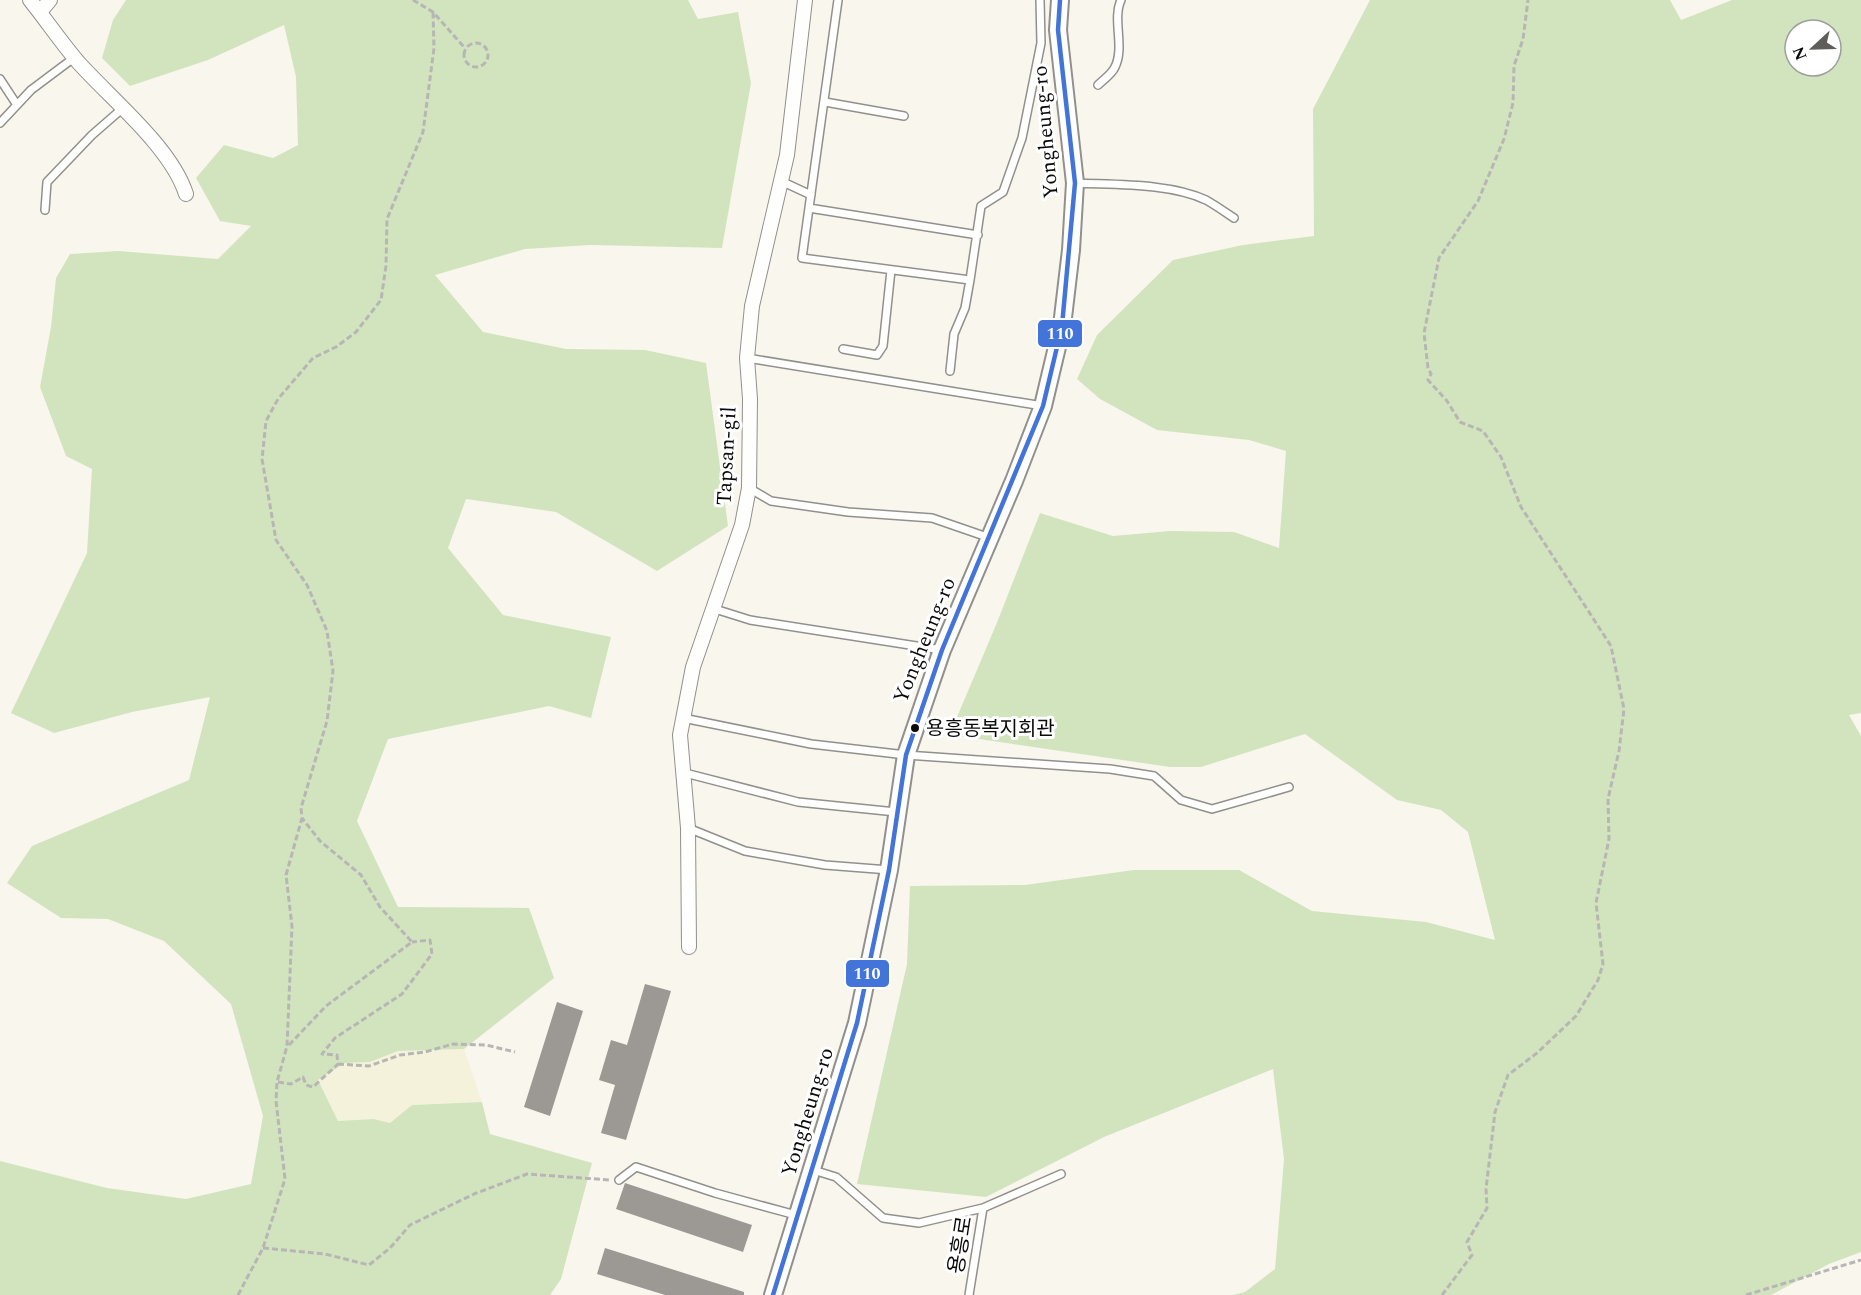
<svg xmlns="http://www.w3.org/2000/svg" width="1861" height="1295" font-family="Spectral,'Noto Sans KR',serif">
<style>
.farmland{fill:#f5f2db}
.forest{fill:#d2e4be;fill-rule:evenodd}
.building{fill:#9c9994}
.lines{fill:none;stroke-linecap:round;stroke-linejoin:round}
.service-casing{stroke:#92908d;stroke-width:10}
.minor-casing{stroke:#92908d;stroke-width:16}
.tertiary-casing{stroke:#92908d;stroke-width:20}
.path{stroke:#b7b6b5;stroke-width:3;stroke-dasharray:6 3;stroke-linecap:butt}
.service{stroke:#fefefc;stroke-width:7}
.minor{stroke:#fefefc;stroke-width:14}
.tertiary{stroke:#fefefc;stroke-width:16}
.bus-1-casing{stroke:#fff;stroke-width:9}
.bus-1{stroke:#4374d9;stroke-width:4.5}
.bus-dot{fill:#0a0a0a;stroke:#fff;stroke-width:2}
.labels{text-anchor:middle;stroke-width:6;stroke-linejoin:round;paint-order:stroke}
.bus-label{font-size:20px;fill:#0a0a0a;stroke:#fff;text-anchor:start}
.street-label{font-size:21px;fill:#0a0a0a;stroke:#fff}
.line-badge{stroke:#fff;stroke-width:2}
.badge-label{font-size:16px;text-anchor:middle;font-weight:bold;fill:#fff}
</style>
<rect width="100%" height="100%" fill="#f9f6ee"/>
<path class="farmland" d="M464,1049L482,1102L412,1105L390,1123L374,1119L338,1121L318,1080L345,1063L370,1062L398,1051Z"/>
<path class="forest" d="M126,0H688L698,19L738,12L751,83L722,248L590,245L525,249L435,275L483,332L566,349L645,350L706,363L728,526L657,571L556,512L466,499L448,548L503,615L611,637L591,718L549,706L388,739L357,821L398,907L529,908L554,978L464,1049L398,1051L370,1062L345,1063L318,1080L338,1121L374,1119L390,1123L412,1105L482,1102L490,1134L592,1163L561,1279L550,1295H0V1161L107,1188L186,1199L251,1184L263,1116L231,1004L164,941L108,919L61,918L7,883L32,846L189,780L210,697L132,712L54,733L11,713L87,553L92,469L66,456L40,387L51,327L56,278L70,254L118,251L218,259L251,226L220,221L196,178L224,145L273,158L298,145L296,77L284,25L208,60L130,86L102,58L113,20Z
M1370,0H1670L1681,20L1732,0H1861V713L1849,715L1861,736V1252L1829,1264L1771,1295H1233L1245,1292L1275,1269L1284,1159L1273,1069L1104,1137L986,1197L857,1184L907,964L910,886L1025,885L1134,870H1239L1312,911L1426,922L1495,940L1468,832L1441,810L1397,800L1305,734L1201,767H1170L945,734L957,717L996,625L1040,513L1113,536L1170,531L1234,532L1279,548L1286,451L1249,440L1157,430L1100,399L1077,379L1097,335L1173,260L1243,245L1314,236L1313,109ZM1795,30H1831V66H1795Z"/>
<path class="building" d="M645,984L671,991L626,1140L601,1133L615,1085L599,1080L611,1040L627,1045Z
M557,1002L583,1011L550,1116L524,1107Z
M625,1183L752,1225L743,1252L616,1209Z
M605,1248L744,1292V1295H665L597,1274Z"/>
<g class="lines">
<g class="service-casing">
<path id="service" d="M838,0L802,258L970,280L981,206L1003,192L1022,138L1041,43L1040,0
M0,79L17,105
M1098,85C1103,80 1112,74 1115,67C1125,47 1112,19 1121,0
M825,102L904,116
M0,123L31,90L75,57
M781,181L811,195
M1075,183C1115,185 1170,183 1206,200C1215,205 1225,212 1234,218
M809,208L978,235
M45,210L47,182L92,135L123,108
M843,349L877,355L883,346L891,270
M747,358L1043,406
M950,371L954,334L965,308L970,280
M749,488L771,501L848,512L932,518L990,538
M715,609L750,620L942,650
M683,718L811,744L906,755L1110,769L1154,776L1181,800L1212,809L1289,787
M685,773L798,802L896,812
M688,828L745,851L825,865L889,870
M813,1170L836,1177L883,1218L919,1223L983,1208L1061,1174
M619,1180L636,1167L715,1193L796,1215
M969,1295L983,1208"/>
</g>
<g class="minor-casing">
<path id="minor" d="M30,0C46,20 61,42 78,62C111,99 171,147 186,194
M40,12L50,0
M689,947L688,828L680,735L693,667L742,525L749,488L750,399L747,358L752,306L787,155L805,0"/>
</g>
<g class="tertiary-casing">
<path id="tertiary" d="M773,1295L857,1023L889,870L906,755L942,650L1014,481L1043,406L1062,326L1071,250L1075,183L1058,30L1060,0"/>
</g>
<path class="path" d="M413,0L433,12L464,47
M464 55a12 12 0 1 1 24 0a12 12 0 1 1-24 0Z
M289,1045L326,1006L412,942L380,907L361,875L320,841L302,818
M338,1064L369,1066L400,1055L425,1052L453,1044L486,1045L515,1052
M278,1082L291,1084L303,1077L306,1085L313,1087L338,1064L337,1055L322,1054L335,1038L402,994L432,954L430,940L412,942
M263,1248L325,1254L369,1265L390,1248L410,1225L474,1194L527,1174L610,1180
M238,1295L263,1248L285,1179L276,1101L277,1082L287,1046L292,926L286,875L302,818L301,808L327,721L333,671L327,631L307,585L276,540L262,459L266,421L278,399L313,358L336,347L356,332L381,300L386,266L387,219L423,132L434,48L433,12
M1442,1295L1472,1255L1467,1242L1487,1208L1486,1189L1495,1112L1508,1075L1537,1053L1576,1016L1598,980L1603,964L1596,903L1609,839L1608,799L1619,751L1624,709L1611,646L1521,507L1501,457L1483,431L1460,422L1447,401L1428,380L1431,374L1428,368L1424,333L1439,258L1478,201L1504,139L1513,103L1514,66L1523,39L1528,0
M1746,1295L1861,1260"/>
<use href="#service" class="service"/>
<use href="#minor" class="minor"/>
<use href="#tertiary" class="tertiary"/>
<g class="bus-1-casing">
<path id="bus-1" d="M773,1295L857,1023L889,870L906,755L942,650L1043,406L1062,326L1075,183L1058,30L1060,0"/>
</g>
<use href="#bus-1" class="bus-1"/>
</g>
<circle class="bus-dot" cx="915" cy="728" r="5"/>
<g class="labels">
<g class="bus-label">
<text x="926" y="735">용흥동복지회관</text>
</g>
<g class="street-label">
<text transform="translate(1045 132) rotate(-95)" y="7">Yongheung-ro</text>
<text transform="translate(726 456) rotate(-87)" y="7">Tapsan-gil</text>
<text transform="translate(924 640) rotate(-68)" y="7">Yongheung-ro</text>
<text transform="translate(807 1112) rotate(-73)" y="7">Yongheung-ro</text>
<text transform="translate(960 1245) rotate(-81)" y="7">용흥로</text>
</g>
</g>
<g class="line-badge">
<rect x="1037" y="319" width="46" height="29" rx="6" fill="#4374d9"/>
<rect x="845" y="959" width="45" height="29" rx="6" fill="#4374d9"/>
</g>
<g class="badge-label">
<text x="1060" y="339">110</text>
<text x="867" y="979">110</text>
</g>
<g transform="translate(1813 48) rotate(248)"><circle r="28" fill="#ffffff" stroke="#9d9d9d" stroke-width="1.5"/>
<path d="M0-4.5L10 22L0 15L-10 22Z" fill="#5e5d5a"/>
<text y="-9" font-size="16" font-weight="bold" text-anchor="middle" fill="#0a0a0a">N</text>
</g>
</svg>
